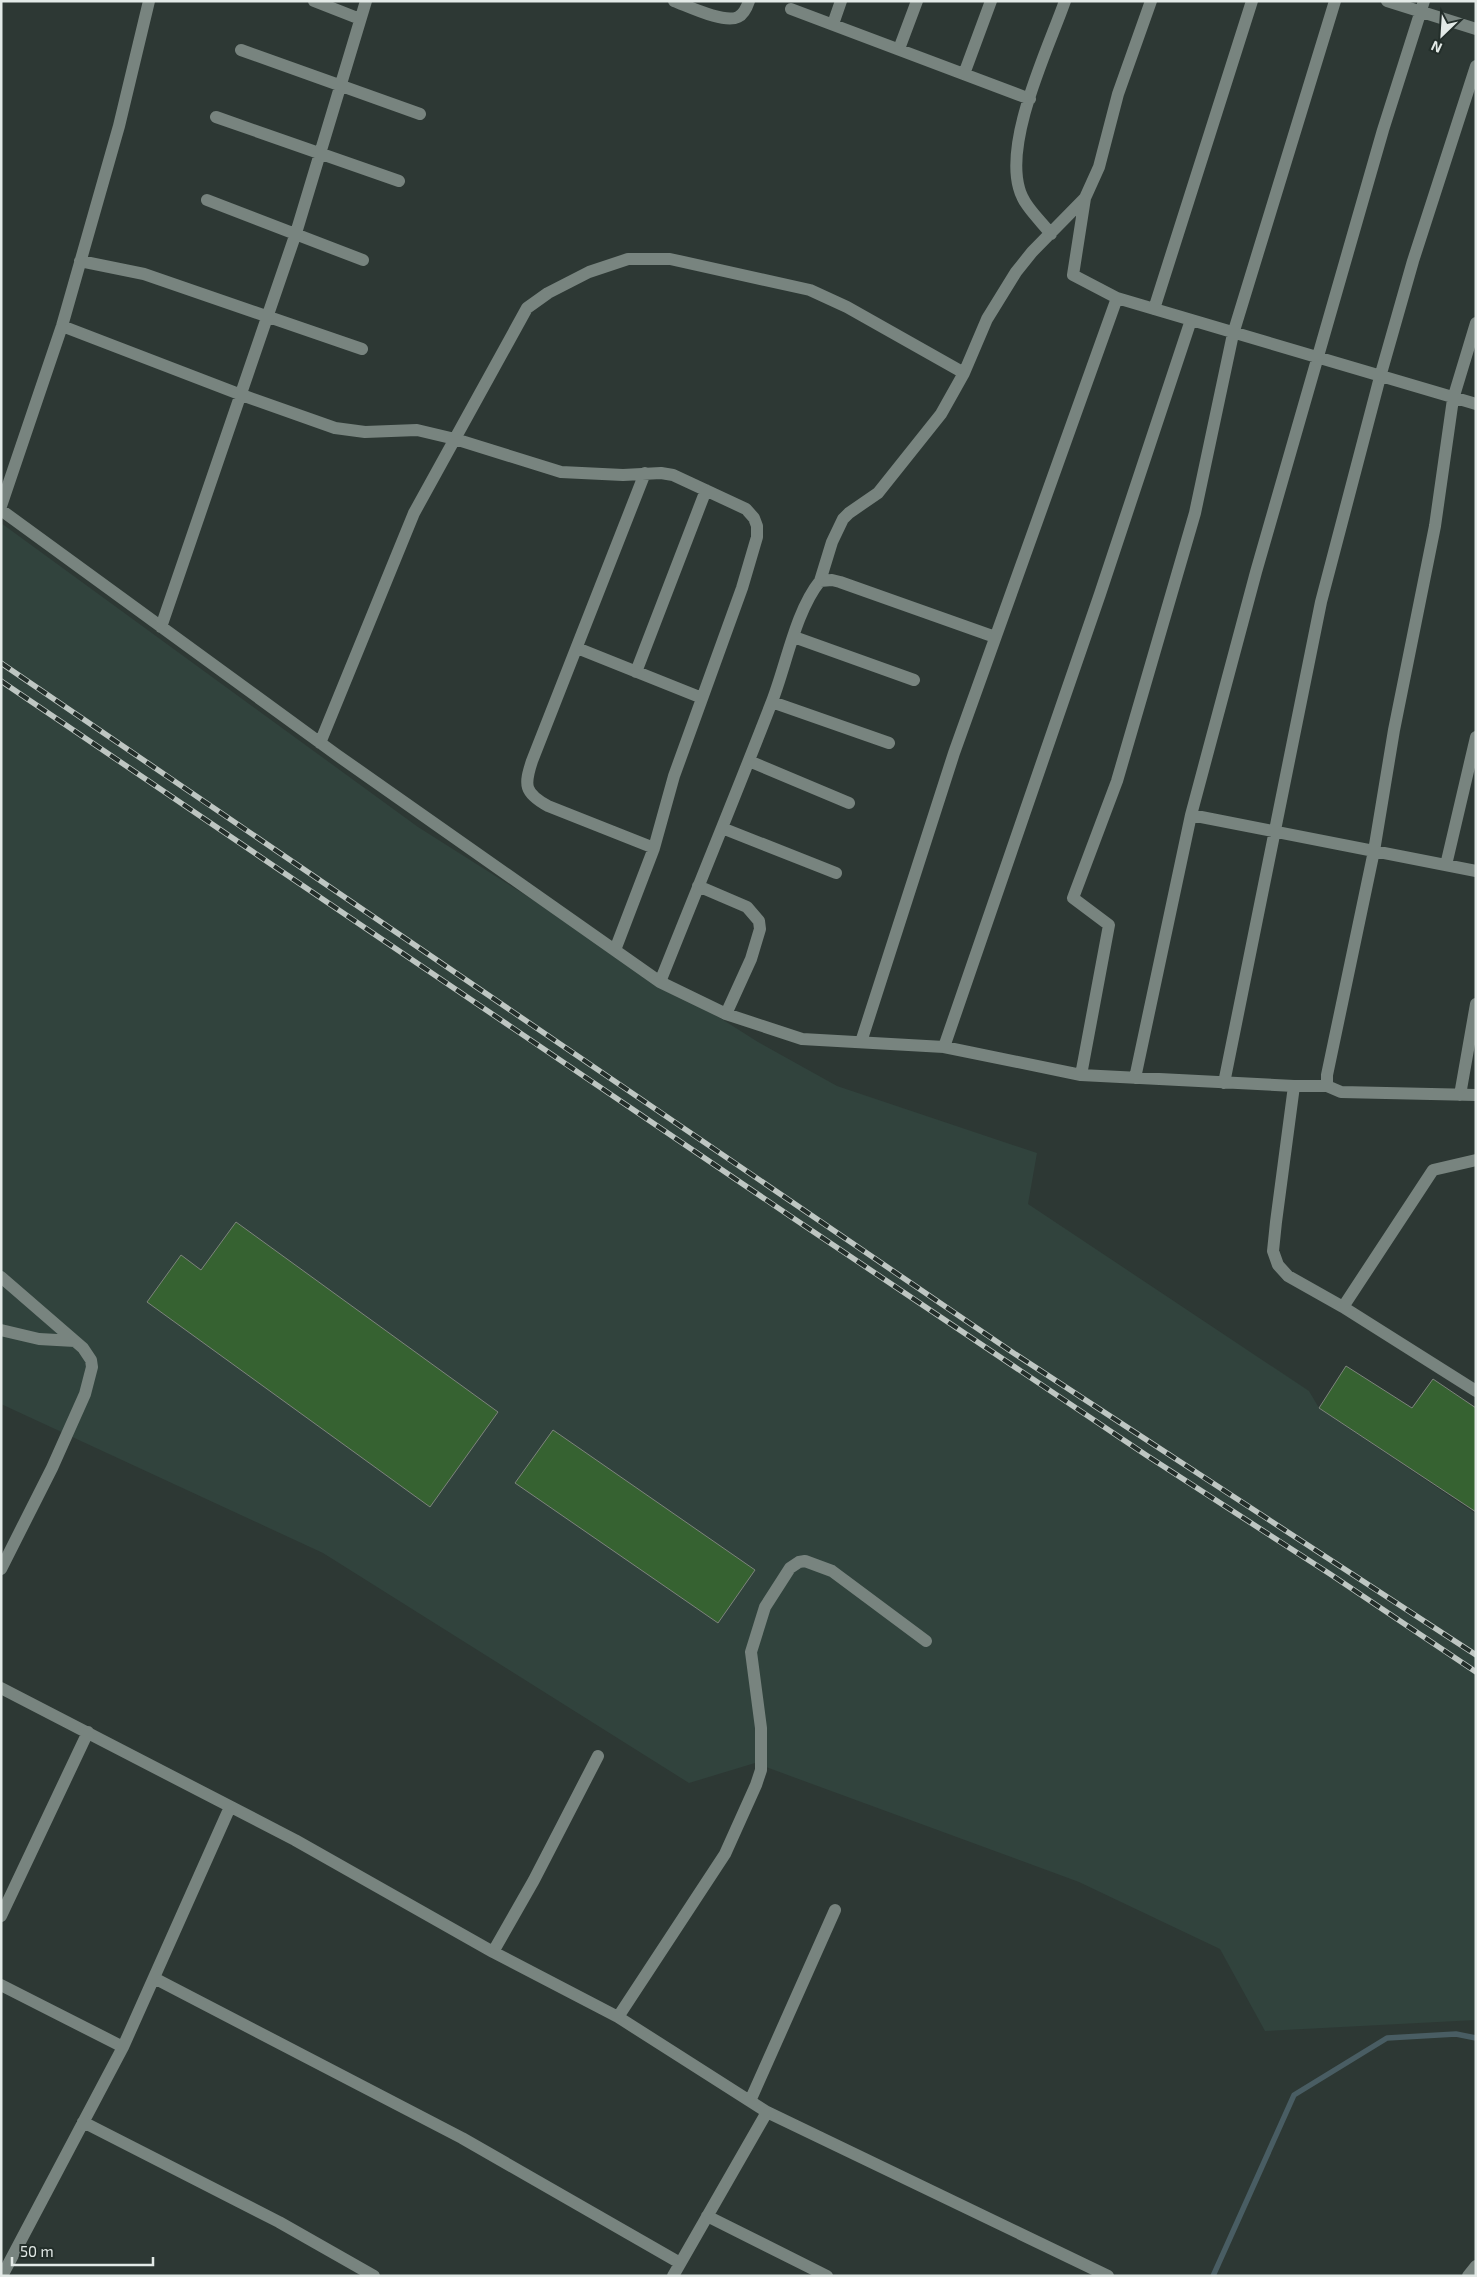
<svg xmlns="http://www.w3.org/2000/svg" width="1477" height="2277" font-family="'Exo 2',sans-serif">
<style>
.built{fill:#31433d}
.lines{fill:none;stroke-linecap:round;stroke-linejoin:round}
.stream{stroke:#495d63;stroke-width:5.5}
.building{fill:#366231;stroke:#7d847c}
.minor{stroke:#78847f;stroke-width:12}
.rail-casing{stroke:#bec6c2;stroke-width:5.5}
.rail{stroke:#232e2a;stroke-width:4;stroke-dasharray:11;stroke-linecap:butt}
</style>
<rect width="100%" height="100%" fill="#2d3834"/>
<path class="built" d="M1,523L418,827L758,1042L837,1086L1037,1153L1028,1204L1309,1391L1319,1408L1476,1514V2020L1265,2031L1220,1949L1079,1882L755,1763L689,1783L323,1553L1,1404Z"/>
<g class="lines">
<path class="stream" d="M1213,2276L1294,2095L1387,2038L1456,2034L1476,2038"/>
</g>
<path class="building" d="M236,1222L498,1412L430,1507L147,1302L181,1255L201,1270Z
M1346,1366L1412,1408L1433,1379L1476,1408V1512L1319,1408Z
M553,1430L755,1570L718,1623L515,1483Z"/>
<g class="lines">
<path class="minor" d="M314,1L360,19
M674,1C688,6 724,24 738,17C744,14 747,7 749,1
M1387,1L1476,29
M791,9L1030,99
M833,24L841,1
M899,49L917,1
M241,50L420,114
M964,74L991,1
M216,117L399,181
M1085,198L1073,275L1117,298
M207,200L363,260
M1051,234C1040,220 1023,205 1019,188C1005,138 1048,49 1065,1
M80,261L144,274L362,349
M1154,309L1252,1
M1476,323L1453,399L1435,526L1394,730L1374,851L1327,1075V1086L1341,1092L1476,1095
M62,326L239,394L335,428L365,432L417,430L455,439L561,472L623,475L661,473L673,475L746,509L754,518L757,526V537L742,588L674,776L654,848L615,950
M645,473L532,761C524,785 524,793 548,806L654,848
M1,506L62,326L119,126L149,1
M1,510L337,755L660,982L726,1014L802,1039L944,1047L1081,1075L1294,1086H1327
M820,581L832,542L843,519L849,513L878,493L941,414L964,373L987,319L1016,272L1032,252L1085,198L1099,167L1118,94L1151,1
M161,627L296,233L366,1
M794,637L914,680
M577,648L702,698
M636,672L706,490
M772,702L889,743
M320,743L414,513L527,308L548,293L589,272L628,259H670L810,290L847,307L964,373
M749,761L849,803
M1191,815L1476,871
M722,828L836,873
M1446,865L1476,737
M698,886L747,907L759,921L760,929L751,959L726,1014
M660,982C697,889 735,797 771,704C786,667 795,612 820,581L832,580L840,582L995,637
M861,1042L954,753L1117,298L1476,404
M944,1047L1100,594L1191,320
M1081,1075L1109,925L1073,898L1117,781L1195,513L1233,334L1335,1
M1135,1078L1191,815L1256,572L1383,130L1424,1
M1224,1083L1321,602L1380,377L1413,261L1476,66
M1294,1086L1276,1222L1273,1251L1278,1265L1288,1276L1343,1307L1476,1391
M1460,1095L1476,1004
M1,1277L83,1348L91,1360L92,1367L85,1394L52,1468L1,1569
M1343,1307L1433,1170L1476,1160
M1,1330L39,1339L75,1341
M1,1688L295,1840L493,1952L618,2017L767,2112L1108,2276
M1,1916L88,1732
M493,1952L534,1880L598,1756
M154,1978L462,2138L680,2263
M1,1985L123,2047
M618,2017L725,1854L756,1785L761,1770V1728L751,1652L765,1607L790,1568L799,1562L805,1561L832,1571L926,1641
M750,2101L835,1910
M83,2122L279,2222L374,2276
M707,2216L827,2276
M2,2276L123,2047L230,1807
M673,2276L767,2112
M1468,2276L1476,2266"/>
<g class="rail-casing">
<path id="rail" d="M1,663L1012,1352L1476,1655
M1,681L790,1216L1146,1455L1330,1574L1476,1672"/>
</g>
<use href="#rail" class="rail"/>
</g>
<rect width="1477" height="2277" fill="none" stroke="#e3eae7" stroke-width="5"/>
<g transform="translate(1442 35) rotate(205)" stroke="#232e2a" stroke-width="4" paint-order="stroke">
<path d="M0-4L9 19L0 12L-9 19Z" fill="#e3eae7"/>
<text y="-8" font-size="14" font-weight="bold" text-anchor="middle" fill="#e3eae7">N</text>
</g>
<path d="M12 2257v8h141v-8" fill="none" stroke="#e3eae7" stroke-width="2.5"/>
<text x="20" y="2257" font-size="15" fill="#e3eae7" stroke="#232e2a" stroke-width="4" paint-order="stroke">50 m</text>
</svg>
